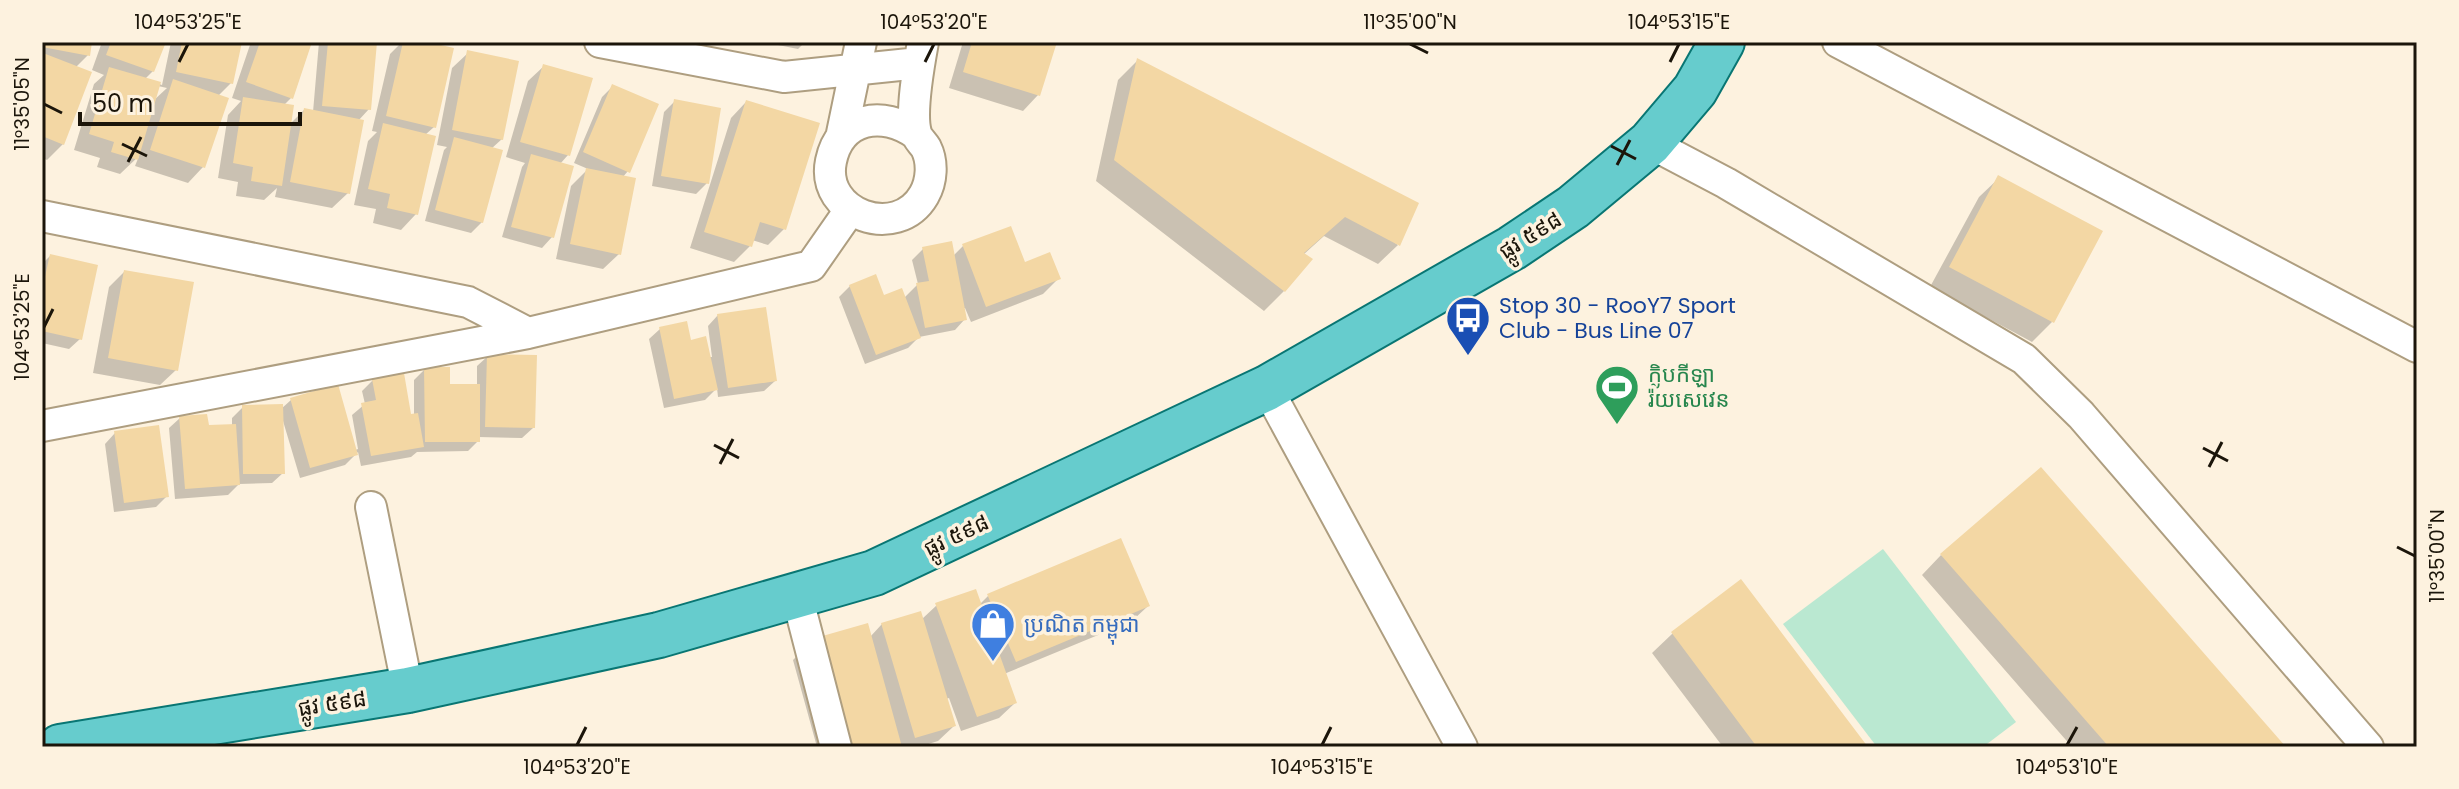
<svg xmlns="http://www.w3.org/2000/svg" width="2459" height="789" font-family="Poppins,'Noto Sans Khmer',sans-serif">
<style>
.green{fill:#bae8d1}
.shadow{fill:#0003;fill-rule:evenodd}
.building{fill:#f3d7a4}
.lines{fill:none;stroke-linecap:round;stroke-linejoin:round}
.minor-casing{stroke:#ae9e80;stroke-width:34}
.primary-casing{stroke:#097673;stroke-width:48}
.minor{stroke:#fff;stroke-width:30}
.primary{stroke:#66cccd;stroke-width:44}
.ticks{fill:none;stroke:#1b150a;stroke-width:3}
.labels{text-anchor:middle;stroke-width:7;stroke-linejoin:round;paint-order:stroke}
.street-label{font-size:22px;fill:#1b150a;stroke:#fdf2df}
.transit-label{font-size:22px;fill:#164399;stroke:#fdf2df;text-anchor:start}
.leisure-label{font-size:22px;fill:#27864d;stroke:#fdf2df;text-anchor:start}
.shop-label{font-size:22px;fill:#366cbe;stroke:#fdf2df;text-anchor:start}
.neatline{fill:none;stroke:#1b150a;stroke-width:3}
.ticks-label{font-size:20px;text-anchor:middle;fill:#1b150a}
</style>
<rect width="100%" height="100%" fill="#fdf2df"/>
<path class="green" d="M1883,549L2016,722L1983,747H1877L1783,624Z"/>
<path class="shadow" d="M42,42H90L88,55L76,67L63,144L47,160L42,158Z
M102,42H164L153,71L145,79L162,85L171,42H240L231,83L218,96L203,167L188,183L135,166L139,156L120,174L97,167L100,158L74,150L94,84L104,75L92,70ZM158,86L167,88L153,101Z
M251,42H310L291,98L284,105L289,125L304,110L313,112L319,42H375L369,109L358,121L348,193L332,208L275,197L277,188L264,200L236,196L238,182L218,178L228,115L241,101L232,98Z
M402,42H419L434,127L425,135L416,214L401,230L373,223L376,209L354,205L368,141L377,132L372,131L390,54Z
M763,42H805L798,49Z
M963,42H1055L1038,95L1023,111L949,88Z
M468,53L502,139L491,149L482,222L471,233L425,221L444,150L447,147L437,145L452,68Z
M1138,60L1398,245L1378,264L1324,236L1303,255L1284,291L1264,311L1096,181L1118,80Z
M544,66L568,155L560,164L552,237L542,248L502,237L522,167L525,163L506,157L528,81Z
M612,87L628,171L622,178L619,254L603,269L556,259L571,186L588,169L574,163L602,97Z
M675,101L707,183L696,194L652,186L664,112Z
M746,102L784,229L768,245L752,240L750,246L734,262L690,248L731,118Z
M1999,178L2052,322L2032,342L1930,287L1979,197Z
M963,246L1024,264L1059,278L1043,294L971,322L965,308H963L965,319L955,330L919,337L908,348L865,364L839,297L850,286L883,298H904L918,284L912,260L923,249L953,256Z
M50,256L80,339L69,349L42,343V264Z
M124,272L176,370L160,385L93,373L109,287Z
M718,315L775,381L764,391L718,397L717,388L705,400L664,408L649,339L660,329L689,342L709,357H712L708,326Z
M488,356L533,428L522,438L478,437V441L468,451L417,452L411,457L361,466L358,452L345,465L300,478L283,421V473L272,483L239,484L228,495L175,499L169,428L180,418L207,428L232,426V418L243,407L281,409L291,400L355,450L358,449L352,415L365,404L362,391L373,380L410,417L414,416V380L425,369L448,386H477V366Z
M115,433L167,496L156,507L114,512L105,444Z
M1120,541L1148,606L1132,621L1004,674L1015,703L999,718L961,731L949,698L946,699L954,726L938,741L919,747H817L793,660L813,640L870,637L882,624L922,619L937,605H979L988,596Z
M1941,555L2284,747H2072L1922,575Z
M1741,582L1865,747H1723L1652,653L1672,634Z"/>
<path class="building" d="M42,42H92L90,56L42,47Z
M111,42H166L154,72L106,55Z
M182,42H242L233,84L176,72Z
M260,42H312L293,99L246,82Z
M328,42H377L371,110L322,106Z
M403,42H428L454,48L436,128L386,116Z
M972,42H1057L1040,96L963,72Z
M467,50L519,61L503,140L452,130Z
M43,53L92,72L64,145L42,136Z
M1137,58L1419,203L1400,246L1345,217L1304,253L1313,259L1285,292L1114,160Z
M543,64L593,78L570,156L520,142Z
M109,67L161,82L138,160L111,152L114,142L89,134Z
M173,79L229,98L205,168L150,150Z
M612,84L659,104L630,173L583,152Z
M243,97L294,105L282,186L251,181L253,167L233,163Z
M674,99L721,108L709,184L661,176Z
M746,100L820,123L786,230L760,222L752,247L704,232Z
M304,108L364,120L350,194L290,182Z
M383,123L436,136L418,215L387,208L390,194L368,189Z
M454,137L503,150L483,223L435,210Z
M531,154L574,166L554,238L511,227Z
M586,168L636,178L621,255L570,244Z
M1998,175L2103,231L2054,323L1949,267Z
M1011,226L1025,262L1050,252L1061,279L986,307L962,244Z
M952,241L967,320L925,328L916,283L929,281L922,247Z
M50,254L98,265L82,340L42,331V290Z
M124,270L194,282L178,371L108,358Z
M876,274L884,295L902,288L921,338L876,355L849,285Z
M766,307L777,381L728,388L717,314Z
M687,321L691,340L706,336L718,390L674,399L659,327Z
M487,354L537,355L535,428L485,427Z
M424,367H450V384H480V442H425Z
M404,373L411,414L418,413L424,447L371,456L361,403L376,400L372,379Z
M338,384L358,455L310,468L290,398Z
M283,404L285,474H243L242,405Z
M207,414L209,425L236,424L240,485L185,489L179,416Z
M159,425L169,497L124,503L114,431Z
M2041,467L2286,747H2109L1940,554Z
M1121,538L1150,606L1016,662L987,594Z
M1741,579L1868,747H1757L1671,632Z
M976,589L1017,703L977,717L935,603Z
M921,611L956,726L915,738L881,623Z
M868,623L902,747H841L812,639Z"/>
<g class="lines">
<g class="minor-casing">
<path id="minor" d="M600,42L784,77L919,63
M1838,42L2417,347
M916,134C883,110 840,117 831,161C820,214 897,242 924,195C932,181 933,162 926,148C923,143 917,138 916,133C910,112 919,64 923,42
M841,138L861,42
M1650,143L1726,183L2024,359L2081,415L2368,747
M42,216L468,302L528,333
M1267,388L1462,747
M42,426L528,333L811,266L850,210
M371,507L408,690
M797,596L836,747"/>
</g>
<g class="primary-casing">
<path id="primary" d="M60,747L408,690L659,635L874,573L1267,388L1512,248L1573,207L1650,143L1695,90L1722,42"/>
</g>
<use href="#minor" class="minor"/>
<use href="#primary" class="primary"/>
</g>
<path class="ticks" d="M1410,44L1428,53M179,62L188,44M925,62L934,44M1670,62L1679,44M44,104L62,113M122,144L147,156M1611,146L1636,159M128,162L141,137M1617,165L1630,140M44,327L53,309M714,445L739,458M2203,448L2228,461M720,464L733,439M2209,467L2222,442M2397,547L2415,556M577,745L586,727M1322,745L1331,727M2067,745L2077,727"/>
<defs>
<g id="bus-pin" transform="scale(2.3)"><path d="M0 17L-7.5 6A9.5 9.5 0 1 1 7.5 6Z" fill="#1a4fb4" stroke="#fdf2df"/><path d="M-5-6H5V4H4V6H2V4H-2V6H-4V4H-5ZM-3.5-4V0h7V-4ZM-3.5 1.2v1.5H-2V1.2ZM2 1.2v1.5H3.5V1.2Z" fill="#fff"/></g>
<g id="stadium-pin" transform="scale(2.3)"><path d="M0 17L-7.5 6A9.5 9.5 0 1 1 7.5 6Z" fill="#2e9e5b" stroke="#fdf2df"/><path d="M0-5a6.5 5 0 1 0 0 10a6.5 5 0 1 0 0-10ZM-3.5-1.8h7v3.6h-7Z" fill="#fff"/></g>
<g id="shop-pin" transform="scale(2.3)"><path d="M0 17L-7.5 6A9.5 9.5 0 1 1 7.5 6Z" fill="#3f7fe0" stroke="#fdf2df"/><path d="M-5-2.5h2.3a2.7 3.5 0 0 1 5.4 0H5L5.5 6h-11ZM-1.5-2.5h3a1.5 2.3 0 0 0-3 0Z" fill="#fff"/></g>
</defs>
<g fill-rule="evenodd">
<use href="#bus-pin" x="1468" y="318"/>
<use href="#stadium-pin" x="1617" y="387"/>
<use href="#shop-pin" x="993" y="624"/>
</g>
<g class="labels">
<g class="street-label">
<text transform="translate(1530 235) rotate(-32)" y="8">ផ្លូវ ៥៩៨</text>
<text transform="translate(956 535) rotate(-25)" y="8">ផ្លូវ ៥៩៨</text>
<text transform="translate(332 703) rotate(-9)" y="8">ផ្លូវ ៥៩៨</text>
</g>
<g class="transit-label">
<text x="1499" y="313">Stop 30 - RooY7 Sport<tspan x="1499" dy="25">Club - Bus Line 07</tspan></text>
</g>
<g class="leisure-label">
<text x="1648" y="382">ក្លិបកីឡា<tspan x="1648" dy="25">រ៉យសេវេន</tspan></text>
</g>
<g class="shop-label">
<text x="1024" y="632">ប្រណិត កម្ពុជា</text>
</g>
</g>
<rect width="2459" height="789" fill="none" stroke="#fdf2df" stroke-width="88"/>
<path d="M80 112v12h220v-12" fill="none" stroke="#1b150a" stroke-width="4"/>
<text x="92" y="112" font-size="24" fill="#1b150a" stroke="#fdf2df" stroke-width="6" paint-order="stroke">50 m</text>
<rect x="44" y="44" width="2371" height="701" class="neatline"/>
<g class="ticks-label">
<text x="188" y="29">104°53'25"E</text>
<text x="934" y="29">104°53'20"E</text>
<text x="1410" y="29">11°35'00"N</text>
<text x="1679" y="29">104°53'15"E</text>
<text transform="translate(22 104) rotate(-90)" y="7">11°35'05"N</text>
<text transform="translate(22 327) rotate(-90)" y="7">104°53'25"E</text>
<text transform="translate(2437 556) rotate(-90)" y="7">11°35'00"N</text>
<text x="577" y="774">104°53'20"E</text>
<text x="1322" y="774">104°53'15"E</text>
<text x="2067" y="774">104°53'10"E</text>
</g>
</svg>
